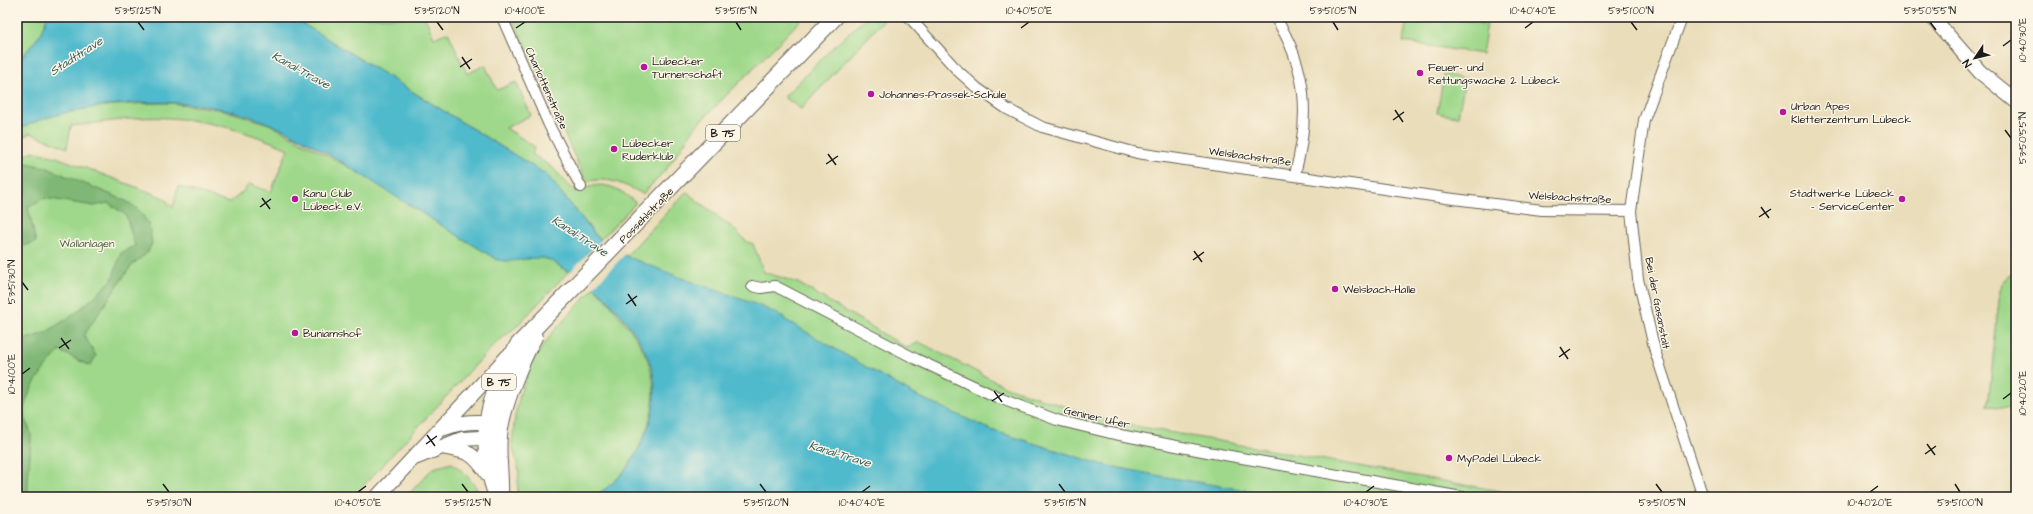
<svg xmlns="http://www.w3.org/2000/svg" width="2033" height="514" font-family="'Architects Daughter',sans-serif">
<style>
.green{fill:#9fd88a;stroke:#5e7a53}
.forest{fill:#7fb876;stroke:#4e6a49}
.water{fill:#4fbacc;stroke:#366b74}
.pier{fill:#eaddba}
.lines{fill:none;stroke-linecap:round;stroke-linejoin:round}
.minor-casing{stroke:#646053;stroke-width:12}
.secondary-casing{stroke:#646053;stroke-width:16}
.primary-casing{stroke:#646053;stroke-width:18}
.minor{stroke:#fff;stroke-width:10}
.secondary{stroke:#fff;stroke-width:14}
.primary{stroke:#fff;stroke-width:16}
.ticks{fill:none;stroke:#1c1c1c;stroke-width:1.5}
.poi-dot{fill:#b5179e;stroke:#fcf5e5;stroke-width:1.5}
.labels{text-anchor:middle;stroke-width:3;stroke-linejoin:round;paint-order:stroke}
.shield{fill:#fcf5e5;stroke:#5f5d58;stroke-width:1}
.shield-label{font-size:10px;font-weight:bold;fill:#1c1c1c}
.poi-label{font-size:11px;fill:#1c1c1c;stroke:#fcf5e5;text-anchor:start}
.street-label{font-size:11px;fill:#1c1c1c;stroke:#fcf5e5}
.park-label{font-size:11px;fill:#4a5e42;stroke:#fcf5e5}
.water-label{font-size:12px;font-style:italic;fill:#305b62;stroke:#fcf5e5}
.neatline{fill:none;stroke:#1c1c1c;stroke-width:1.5}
.ticks-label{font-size:10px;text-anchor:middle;fill:#1c1c1c}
</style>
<rect width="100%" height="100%" fill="#fcf5e5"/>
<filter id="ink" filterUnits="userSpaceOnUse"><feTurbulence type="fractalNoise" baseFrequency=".025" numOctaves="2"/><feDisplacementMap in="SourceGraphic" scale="8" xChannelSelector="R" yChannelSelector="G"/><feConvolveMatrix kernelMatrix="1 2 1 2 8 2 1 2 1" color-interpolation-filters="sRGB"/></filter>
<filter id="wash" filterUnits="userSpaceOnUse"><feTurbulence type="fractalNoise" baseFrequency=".012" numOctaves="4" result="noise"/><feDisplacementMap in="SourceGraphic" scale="16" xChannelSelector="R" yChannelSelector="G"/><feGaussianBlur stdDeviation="0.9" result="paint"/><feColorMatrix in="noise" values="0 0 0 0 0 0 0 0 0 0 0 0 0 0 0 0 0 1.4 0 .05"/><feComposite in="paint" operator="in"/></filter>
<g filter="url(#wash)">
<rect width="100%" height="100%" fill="#eaddba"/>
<path class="green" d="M17,17H47L40,35L17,63Z
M292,17H425L434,38L448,32L467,74L485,65L497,90L516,82L531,115L506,128L535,147L532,154L553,168L575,192C602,180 614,184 636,203L600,240L547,175Z
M512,17H804L696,126L668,167L643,194C623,184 608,176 586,182Z
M867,17H887L801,109L784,97L830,50Z
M1407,17H1444L1487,24L1482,54L1403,42Z
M1444,74L1465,79L1458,117L1437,113Z
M170,103L224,110L269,124L354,170L498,260C512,263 527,255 541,257C551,259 560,267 568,272L517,326L495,344L353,497H17V160L33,151L56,157L152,193L164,198L173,208L178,186L229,203L244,191L249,184L271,192L288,149C241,128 190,115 138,118C116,120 93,124 71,126L67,148L30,133L17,141V131C60,105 121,104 170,103Z
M686,192L733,228L746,241L753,244L764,272L798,283L907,348L919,342L1006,387L1112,422L1533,497H1287L1160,476L1100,464L991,430L953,413L911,393L783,319L784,317C733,293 676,281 626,256Z
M2016,271V408L1988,406L2000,291L2003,280Z
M594,288C605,297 613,307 621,318C661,365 663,403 634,457C627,469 607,493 593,497C588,498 580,497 575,497C556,497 536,497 517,497L519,471L512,444L515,416L520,394L532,362L552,333Z
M452,463C465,473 475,482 480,497H406L433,468Z"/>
<path class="forest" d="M17,161L45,167L126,201L139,210L149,225L152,243L148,252L131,266L84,335L96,356L90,366L60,351C47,363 22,396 24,415C24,422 31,428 31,435C31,456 27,476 28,497H17V342L45,333L73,315L92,299L112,280L121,253L135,246L126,215L108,203L94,206L44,198L28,207L36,242L24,246L17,235Z"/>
<path class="water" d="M47,17H292L547,175L597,237L626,256L679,277L758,305L784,317V319L911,393L991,430L1100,464L1160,476L1287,497H594C607,488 620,478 629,465C646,440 660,403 653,373C646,343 622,315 602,294C587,280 565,270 548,259C532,255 515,264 498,260C464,240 431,219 398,198C357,172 315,143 270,124C217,101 153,98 97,107C70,112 41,116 17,131V63L40,35Z"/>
<path class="pier" d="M602,239L626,253L592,289L568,274Z"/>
</g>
<g filter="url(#ink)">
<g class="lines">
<g class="minor-casing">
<path id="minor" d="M502,17L549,125L581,187
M909,17L958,71L977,88L1007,109L1042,127L1137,153L1446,198L1542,210L1631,211
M1275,17C1308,68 1310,117 1295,174
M1682,17L1644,120L1631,211L1638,279L1655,351L1703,497
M752,286L761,288L775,286L916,359L999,398L1057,420L1110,433L1202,451L1462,497"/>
</g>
<g class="secondary-casing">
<path id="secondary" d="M1932,17L1980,72L2016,101
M442,429C463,421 475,421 498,423
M442,447C470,452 473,452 489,476
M417,457L462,439L497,437
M377,497L508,356"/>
</g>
<g class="primary-casing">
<path id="primary" d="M500,495C501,476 497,456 499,436C501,410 521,360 534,337
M497,497C476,439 487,397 518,345L835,17"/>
</g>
<use href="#minor" class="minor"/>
<use href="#secondary" class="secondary"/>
<use href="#primary" class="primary"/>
</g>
</g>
<path class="ticks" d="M138,22L144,30M437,22L443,30M736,22L741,30M1333,22L1338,30M1631,22L1637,30M1930,22L1936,30M516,28L525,22M1021,28L1029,22M1525,28L1533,22M2003,46L2011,40M462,57L470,69M460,67L472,59M1395,110L1403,122M1393,120L1404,112M2005,130L2011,138M828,154L836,165M826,164L838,156M262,198L270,209M260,207L271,199M1761,207L1769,218M1759,217L1771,209M1194,251L1202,262M1193,260L1204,252M22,282L28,290M628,294L636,306M626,304L637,296M61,338L69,349M1560,347L1568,359M59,348L71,340M1559,357L1570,349M22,374L30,368M994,391L1002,402M2003,399L2011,393M992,401L1004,393M427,435L435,446M426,444L437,436M1927,444L1935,455M1925,454L1936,446M163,484L169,492M462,484L468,492M760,484L766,492M1059,484L1065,492M1656,484L1662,492M1955,484L1960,492M358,492L366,486M862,492L870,486M1366,492L1374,486M1870,492L1878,486"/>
<g class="poi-dot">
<circle cx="644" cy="67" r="4"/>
<circle cx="1420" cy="73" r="4"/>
<circle cx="871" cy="94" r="4"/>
<circle cx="1783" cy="112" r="4"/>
<circle cx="614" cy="149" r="4"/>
<circle cx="295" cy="199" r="4"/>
<circle cx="1902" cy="199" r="4"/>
<circle cx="1335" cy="289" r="4"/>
<circle cx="295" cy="333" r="4"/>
<circle cx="1449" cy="458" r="4"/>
</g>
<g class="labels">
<g class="shield">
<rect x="706" y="125" width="34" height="16" rx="3"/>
<rect x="482" y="374" width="34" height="16" rx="3"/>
</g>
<g class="shield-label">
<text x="723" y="137">B 75</text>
<text x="499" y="386">B 75</text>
</g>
<g class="poi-label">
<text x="652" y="65">Lübecker<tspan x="652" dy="13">Turnerschaft</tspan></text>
<text x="1428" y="71">Feuer- und<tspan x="1428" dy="13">Rettungswache 2 Lübeck</tspan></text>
<text x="879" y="98">Johannes-Prassek-Schule</text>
<text x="1791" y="110">Urban Apes<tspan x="1791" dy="13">Kletterzentrum Lübeck</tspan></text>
<text x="622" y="147">Lübecker<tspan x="622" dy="13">Ruderklub</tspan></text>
<text x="303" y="197">Kanu Club<tspan x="303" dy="13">Lübeck e.V.</tspan></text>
<text x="1894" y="197" text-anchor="end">Stadtwerke Lübeck<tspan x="1894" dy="13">- ServiceCenter</tspan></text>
<text x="1343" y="293">Welsbach-Halle</text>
<text x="303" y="337">Buniamshof</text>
<text x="1457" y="462">MyPadel Lübeck</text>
</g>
<g class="street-label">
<text transform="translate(547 88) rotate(66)" y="4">Charlottenstraße</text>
<text transform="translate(1250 156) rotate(8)" y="4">Welsbachstraße</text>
<text transform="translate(1570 197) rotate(3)" y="4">Welsbachstraße</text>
<text transform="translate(646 215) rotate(-46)" y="4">Possehlstraße</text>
<text transform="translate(1658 303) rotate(79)" y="4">Bei der Gasanstalt</text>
<text transform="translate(1097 417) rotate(13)" y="4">Geniner Ufer</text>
</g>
<g class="park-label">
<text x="87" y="247">Wallanlagen</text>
</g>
<g class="water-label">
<text transform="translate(76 56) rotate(-33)" y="4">Stadttrave</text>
<text transform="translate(301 70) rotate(29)" y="4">Kanal-Trave</text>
<text transform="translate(580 236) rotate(33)" y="4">Kanal-Trave</text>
<text transform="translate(840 454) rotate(17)" y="4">Kanal-Trave</text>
</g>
</g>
<rect width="2033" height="514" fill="none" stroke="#fcf5e5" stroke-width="44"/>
<g transform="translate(1975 58) rotate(235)" stroke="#fcf5e5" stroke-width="3" paint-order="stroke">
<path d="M0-3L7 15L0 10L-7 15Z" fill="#1c1c1c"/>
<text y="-6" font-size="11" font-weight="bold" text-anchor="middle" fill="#1c1c1c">N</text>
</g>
<rect x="22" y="22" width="1989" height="470" class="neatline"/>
<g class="ticks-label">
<text x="138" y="14">53°51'25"N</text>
<text x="437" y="14">53°51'20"N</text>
<text x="525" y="14">10°41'00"E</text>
<text x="736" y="14">53°51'15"N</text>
<text x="1029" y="14">10°40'50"E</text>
<text x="1333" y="14">53°51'05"N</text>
<text x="1533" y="14">10°40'40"E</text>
<text x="1631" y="14">53°51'00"N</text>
<text x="1930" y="14">53°50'55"N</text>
<text transform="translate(2022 40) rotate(-90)" y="4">10°40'30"E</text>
<text transform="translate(2022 138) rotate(-90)" y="4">53°50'55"N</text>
<text transform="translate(11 282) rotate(-90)" y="4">53°51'30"N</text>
<text transform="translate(11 374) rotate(-90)" y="4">10°41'00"E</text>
<text transform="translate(2022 393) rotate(-90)" y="4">10°40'20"E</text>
<text x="169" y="506">53°51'30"N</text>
<text x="358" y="506">10°40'50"E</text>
<text x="468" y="506">53°51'25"N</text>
<text x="766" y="506">53°51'20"N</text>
<text x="862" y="506">10°40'40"E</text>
<text x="1065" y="506">53°51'15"N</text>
<text x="1366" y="506">10°40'30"E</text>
<text x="1662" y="506">53°51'05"N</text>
<text x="1870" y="506">10°40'20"E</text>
<text x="1960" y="506">53°51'00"N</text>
</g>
</svg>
